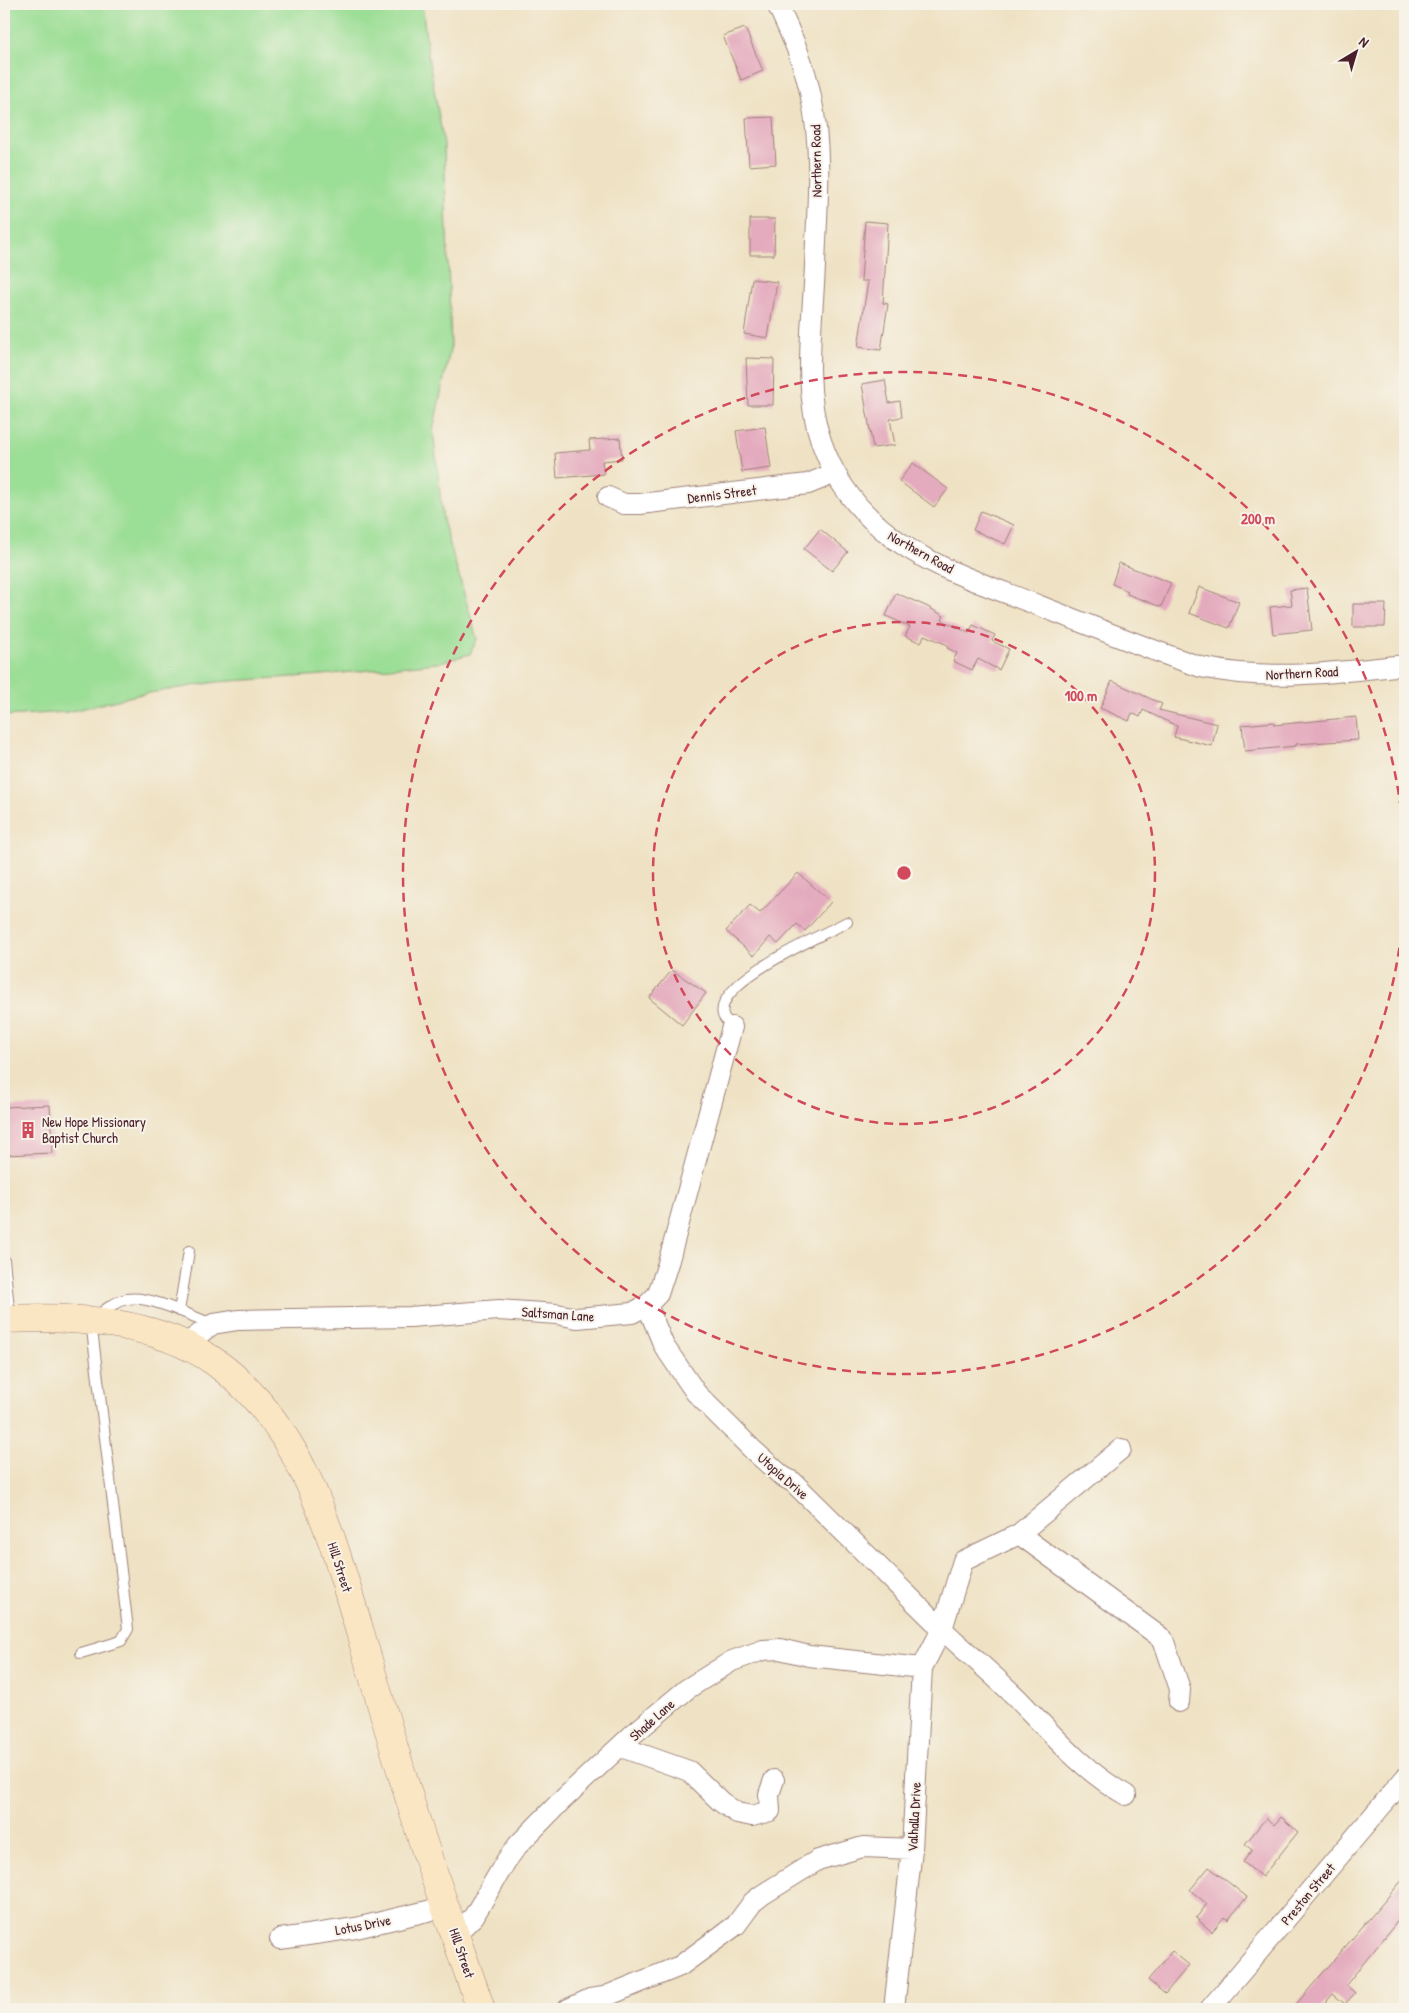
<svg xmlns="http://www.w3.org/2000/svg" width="1409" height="2013" font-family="'Patrick Hand',sans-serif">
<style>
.green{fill:#9bde95;stroke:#727e60}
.building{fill:#e4aabe}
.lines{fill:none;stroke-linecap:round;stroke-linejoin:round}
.lane-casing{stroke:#9c8078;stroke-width:12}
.street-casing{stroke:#9c8078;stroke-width:22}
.secondary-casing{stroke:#9c8078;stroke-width:29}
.lane{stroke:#fff;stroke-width:10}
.street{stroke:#fff;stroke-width:20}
.secondary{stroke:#fbe6c4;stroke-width:28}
.ring{fill:none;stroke:#d1495b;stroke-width:2.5;stroke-dasharray:9 6}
.labels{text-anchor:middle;stroke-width:4;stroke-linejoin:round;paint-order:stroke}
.street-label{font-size:14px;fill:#4a1f2b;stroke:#f7f3e8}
.poi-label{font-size:14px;fill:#4a1f2b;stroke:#f7f3e8;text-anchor:start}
.centre{fill:#d1495b;stroke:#f7f3e8;stroke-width:2.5}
.ring-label{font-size:15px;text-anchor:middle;font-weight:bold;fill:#d1495b;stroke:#f7f3e8;stroke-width:4;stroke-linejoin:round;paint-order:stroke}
</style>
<rect width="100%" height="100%" fill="#f7f3e8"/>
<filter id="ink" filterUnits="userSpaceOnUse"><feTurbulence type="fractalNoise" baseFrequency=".02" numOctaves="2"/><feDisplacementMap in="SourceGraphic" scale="10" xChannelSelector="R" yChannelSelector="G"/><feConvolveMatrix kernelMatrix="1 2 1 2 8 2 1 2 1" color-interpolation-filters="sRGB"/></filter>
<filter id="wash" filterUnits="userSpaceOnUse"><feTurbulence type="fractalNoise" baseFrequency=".0096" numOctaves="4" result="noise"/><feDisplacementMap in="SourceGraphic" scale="20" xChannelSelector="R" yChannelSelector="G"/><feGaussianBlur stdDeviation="1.12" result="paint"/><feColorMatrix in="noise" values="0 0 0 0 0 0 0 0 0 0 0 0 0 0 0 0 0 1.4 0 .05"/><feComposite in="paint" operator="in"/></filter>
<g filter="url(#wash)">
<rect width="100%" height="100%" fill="#efe2c4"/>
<path class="green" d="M4,4H422L428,55L444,145L451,346L433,430L443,520L477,639L470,654L437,663L323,675L216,682L137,695L68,712L4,716Z"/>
<g id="blocks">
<path class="building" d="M745,28L763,71L741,80L723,36Z
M773,117L776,164L749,166L746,118Z
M750,219H775L774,255H750Z
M865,221L888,223L883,303L888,304L881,350L858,347L868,281H861Z
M752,279L777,282L768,338L744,334Z
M746,358L774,359L773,405H748Z
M885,380L889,403L900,401L902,417L890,419L895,445L873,448L862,384Z
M765,427L771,468L742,472L736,431Z
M620,438L622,459L602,461L604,474L557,478L555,453L590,450L589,440Z
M913,463L948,489L934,507L899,481Z
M981,511L1014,525L1005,544L973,530Z
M820,529L848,552L832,571L804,549Z
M1119,563L1171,583L1161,607L1127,594L1128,591L1112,584Z
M1199,587L1239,602L1229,628L1189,613Z
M1307,588L1312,630L1273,634L1270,607L1292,605L1290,590Z
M896,593L928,607L944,616L942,620L969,633L973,625L995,635L992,641L1009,649L999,670L978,659L972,670L953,661L957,653L947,648L948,645L924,635L921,643L905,636L910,627L886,616Z
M1353,604H1386L1385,627H1353Z
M1112,681L1162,704L1159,710L1217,724L1212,746L1174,737L1177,726L1143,710L1140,717L1132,713L1129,721L1100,708Z
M1356,717L1358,740L1296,744V746L1245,751L1242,725L1274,722V725Z
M798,873L831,902L805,931L797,924L778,944L770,937L754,956L726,931L750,905L760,913Z
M672,970L706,993L682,1025L649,998Z
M50,1105L52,1153L4,1155V1107Z
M1281,1817L1298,1832L1262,1877L1243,1862L1252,1850L1245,1844L1266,1818L1274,1825Z
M1209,1867L1247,1897L1228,1920L1224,1917L1212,1932L1196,1918L1207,1904L1190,1890Z
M1405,1877V1912L1346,1985L1355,1993L1345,2004L1333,1994L1320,2009H1292Z
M1172,1951L1189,1965L1165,1994L1148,1980Z"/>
</g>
</g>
<g filter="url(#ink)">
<use href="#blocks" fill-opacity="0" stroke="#9c8078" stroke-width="1"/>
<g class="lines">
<g class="lane-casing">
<path id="lane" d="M732,1027C730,1024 724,1019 723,1015C714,981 823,935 847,922
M4,1260L10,1318
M179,1311L189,1251
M81,1653L121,1641L128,1629L91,1321C102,1312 113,1302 127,1299C150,1295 191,1316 212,1324"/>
</g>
<g class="street-casing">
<path id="street" d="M777,4C791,34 805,64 811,97C823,152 817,209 815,265C813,321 802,386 821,441C833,476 853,505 882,529C926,567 987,585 1040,606C1094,627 1147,649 1201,667C1269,682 1337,672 1405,665
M608,497L624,504H640L808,484L835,473
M647,1305L664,1346L696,1393L753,1450L782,1476L793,1482L942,1629L922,1668L912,1849L894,2009
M183,1346L213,1324L238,1320L410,1317L499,1310L557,1314L577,1318L632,1313L647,1305L658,1294L669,1260L732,1027
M1019,1534L1121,1449
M621,1747L689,1771L721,1802L737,1813L752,1816L770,1811L769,1794L774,1780
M1126,1795C1083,1771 1052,1734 1018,1699C994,1675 967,1653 942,1629L963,1561L1019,1534L1163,1639L1180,1689L1179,1702
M455,1935L474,1916L506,1861L518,1845L560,1802L631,1736L687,1689L732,1661L763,1650L780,1649L809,1656L922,1668
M280,1939L356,1928L436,1909L445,1905
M568,2009L590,1999L604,1997L680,1966L736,1925L753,1902L762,1895L818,1860L863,1847L912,1849
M1210,2009L1405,1778"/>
</g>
<g class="secondary-casing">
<path id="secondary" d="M4,1319C74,1316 155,1320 215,1362C303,1425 331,1534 360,1632C376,1687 392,1742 409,1797C430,1869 457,1939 481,2009"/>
</g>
<use href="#lane" class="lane"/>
<use href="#street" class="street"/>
<use href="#secondary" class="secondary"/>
</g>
</g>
<g class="ring">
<circle cx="904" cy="873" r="251"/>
<circle cx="904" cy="873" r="501"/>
</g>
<defs>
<g id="building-bare" transform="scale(1.35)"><path d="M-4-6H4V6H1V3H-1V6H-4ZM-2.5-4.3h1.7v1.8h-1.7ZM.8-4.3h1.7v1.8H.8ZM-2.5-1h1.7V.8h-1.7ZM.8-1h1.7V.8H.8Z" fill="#d1495b" stroke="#f7f3e8" stroke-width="2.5" paint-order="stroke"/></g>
</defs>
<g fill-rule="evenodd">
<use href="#building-bare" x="28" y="1130"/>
</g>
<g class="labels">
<g class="street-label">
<text transform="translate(816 161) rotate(-91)" y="5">Northern Road</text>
<text transform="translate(722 494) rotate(-7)" y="5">Dennis Street</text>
<text transform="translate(921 552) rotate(29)" y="5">Northern Road</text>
<text transform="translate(1302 673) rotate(-3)" y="5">Northern Road</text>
<text transform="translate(558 1314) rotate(4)" y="5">Saltsman Lane</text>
<text transform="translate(783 1476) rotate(41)" y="5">Utopia Drive</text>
<text transform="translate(340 1567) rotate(72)" y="5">Hill Street</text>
<text transform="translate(652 1720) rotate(-42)" y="5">Shade Lane</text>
<text transform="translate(914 1817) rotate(-87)" y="5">Valhalla Drive</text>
<text transform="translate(1308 1894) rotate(-50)" y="5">Preston Street</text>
<text transform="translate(363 1925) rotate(-11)" y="5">Lotus Drive</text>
<text transform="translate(462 1953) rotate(71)" y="5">Hill Street</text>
</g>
<g class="poi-label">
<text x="42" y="1127">New Hope Missionary<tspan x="42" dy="16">Baptist Church</tspan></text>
</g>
</g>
<circle cx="904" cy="873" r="8" class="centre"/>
<g class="ring-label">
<text x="1258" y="524">200 m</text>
<text x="1081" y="701">100 m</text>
</g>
<rect width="1409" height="2013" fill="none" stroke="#f7f3e8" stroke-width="20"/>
<g transform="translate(1356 52) rotate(38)" stroke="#f7f3e8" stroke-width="4" paint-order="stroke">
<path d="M0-4L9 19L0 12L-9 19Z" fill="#4a1f2b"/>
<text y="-8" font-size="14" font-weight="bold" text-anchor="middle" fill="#4a1f2b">N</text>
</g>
</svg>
